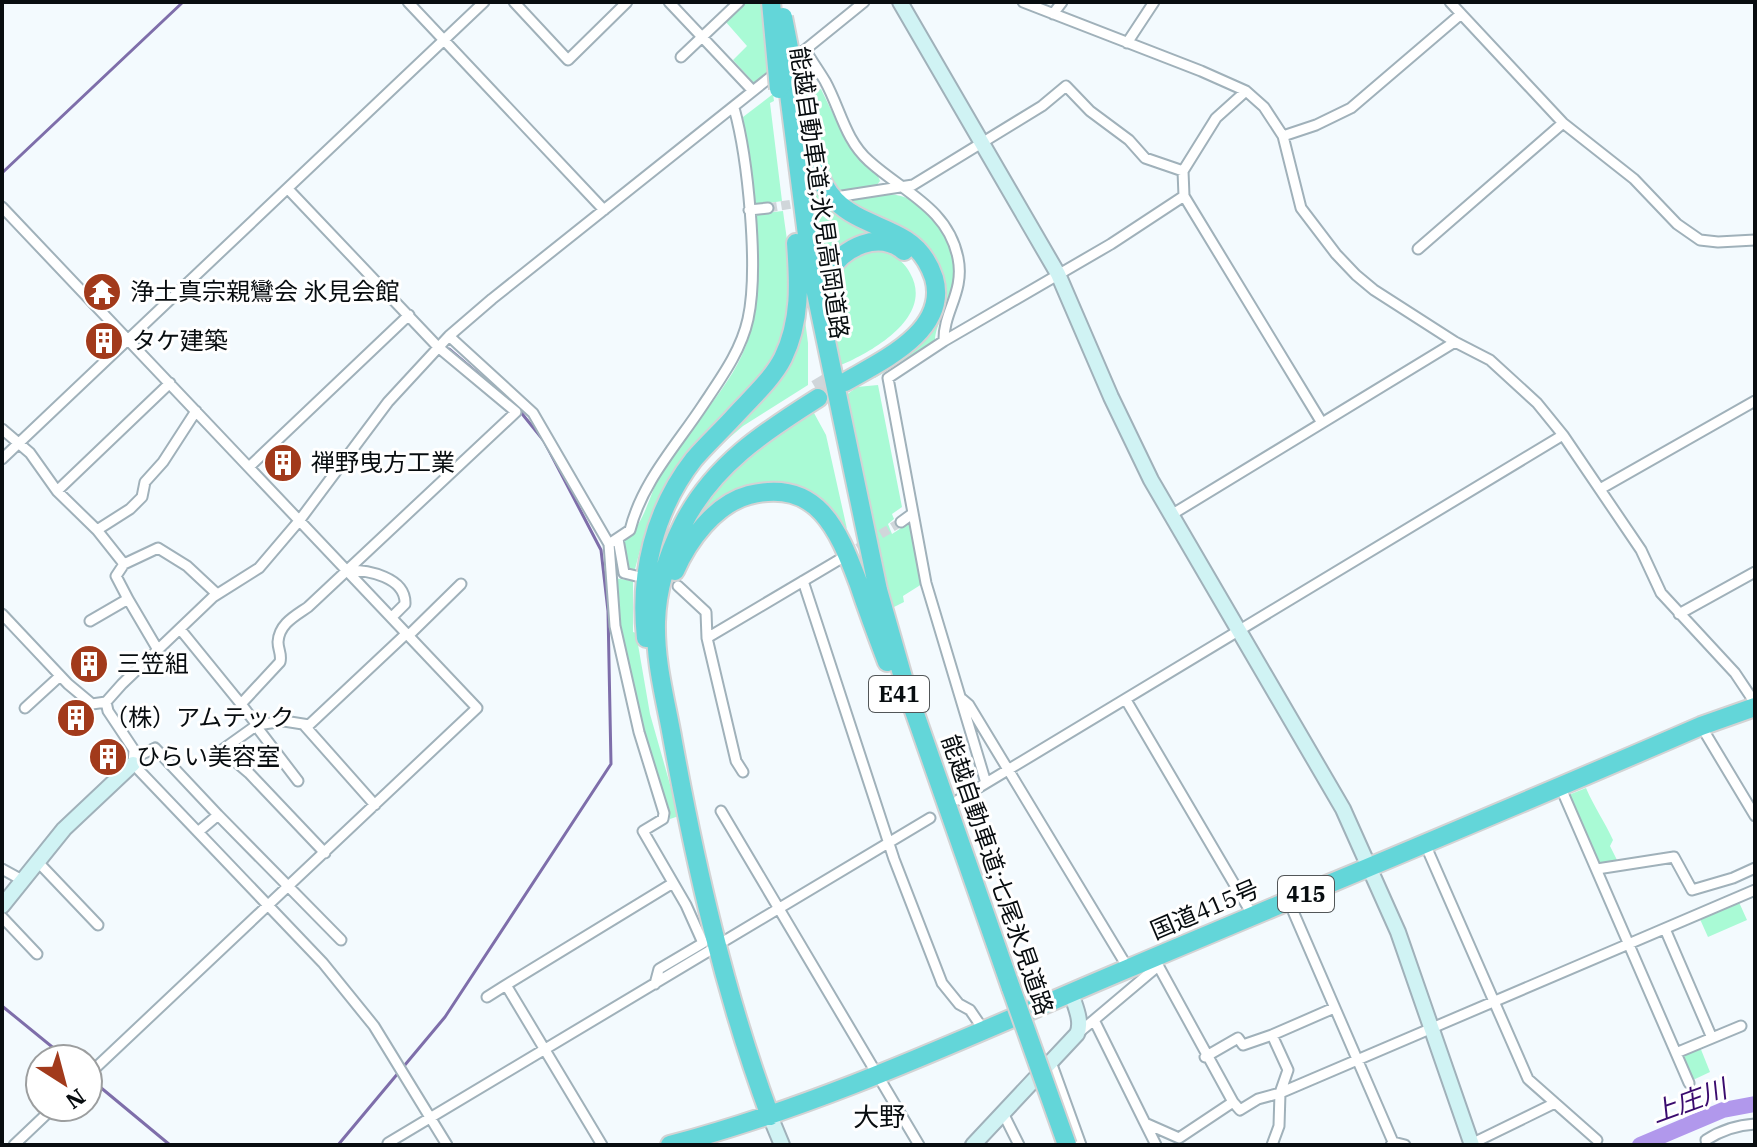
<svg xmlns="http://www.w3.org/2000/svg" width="1757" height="1147" font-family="'IBM Plex Serif','Noto Sans JP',serif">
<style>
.green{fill:#a9fad5}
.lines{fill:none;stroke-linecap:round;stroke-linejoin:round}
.stream{stroke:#7e6eaa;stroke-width:3}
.river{stroke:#b198ec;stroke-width:16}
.street-tunnel{stroke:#d0d6da;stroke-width:9;stroke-dasharray:9 4.5;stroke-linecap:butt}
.highway-tunnel{stroke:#d0d6da;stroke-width:18;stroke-dasharray:18 9;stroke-linecap:butt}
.street-casing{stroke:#a0b1ba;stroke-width:13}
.secondary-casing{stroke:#a0b1ba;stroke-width:18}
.highway-casing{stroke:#d3d3d4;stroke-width:22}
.street{stroke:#fff;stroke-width:9}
.secondary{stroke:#d0f3f4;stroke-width:14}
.highway{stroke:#63d6d9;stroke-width:18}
.highway-bridge-casing{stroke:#d3d3d4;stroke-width:22;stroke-linecap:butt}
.highway-bridge{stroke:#63d6d9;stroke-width:18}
.labels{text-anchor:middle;stroke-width:6;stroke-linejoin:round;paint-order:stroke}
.shield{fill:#fff;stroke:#525658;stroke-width:2}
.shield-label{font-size:22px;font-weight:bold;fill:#080d10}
.street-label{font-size:24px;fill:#080d10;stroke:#fff}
.poi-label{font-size:24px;fill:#080d10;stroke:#fff;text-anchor:start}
.water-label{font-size:26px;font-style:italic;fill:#3a0b6e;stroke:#fff}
.neighbourhood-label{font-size:26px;fill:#080d10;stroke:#fff}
</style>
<rect width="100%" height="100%" fill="#f3fafe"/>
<path class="green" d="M744,2H767L772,69L754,83L733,60L747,46L725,21Z
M800,75L817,90L821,89L848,145L877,174L880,181L876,186L834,191C820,173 797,96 800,75Z
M773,94L774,101L770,103L782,201L757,205L751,201L743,117Z
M805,169C824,210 845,219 885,236C850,236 837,242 819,273Z
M889,194C935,197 964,252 953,294C948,310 935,324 935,341L875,378L869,377L916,345L940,280L844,201Z
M783,211C787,242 794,277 790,308C781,375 714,414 677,465C654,498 644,534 634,573L626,570L624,540C645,525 649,494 662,471C688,426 733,388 749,337C760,301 753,258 752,220L756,214Z
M874,250C889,252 903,259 910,273C935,317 872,352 839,366C831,324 814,260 874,250Z
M805,320L808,343V385L743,426L713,452L686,480L799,341Z
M878,385L902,507L892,514L894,519L888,524L892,534L909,523L922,584L903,596L904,602L892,608L873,535L845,396L857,387Z
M814,413L826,435L847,529C819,491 774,469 728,495C713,504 700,520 687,532C715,481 758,436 814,413Z
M614,578L633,581V632L636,633L650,714L679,816L670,819C644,740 623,660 614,578Z
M1586,788C1594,807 1605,822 1613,840L1610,846L1617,860L1615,864L1598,867L1566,796Z
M1738,900L1747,920L1708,937L1699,917Z
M1700,1047L1710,1072L1693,1080L1682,1055Z"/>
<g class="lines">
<path class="stream" d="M2,173L183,2
M2,1006L67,1059
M88,1077L170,1145
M338,1145L445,1017L611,764L608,611L601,550L544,441L515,405L449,349"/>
<path class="river" d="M1640,1145L1723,1110L1755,1104"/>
<path class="street-tunnel" d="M768,208L835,197
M846,555L901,522"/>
<path class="highway-tunnel" d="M816,389L843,373"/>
<g class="street-casing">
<path id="street" d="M408,2L604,210
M514,2L568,60L627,2
M669,2L753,91
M1023,2L1201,71L1246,91L1264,107L1283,136L1301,208L1336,254L1356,275L1374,290L1455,342L1490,360L1537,403L1563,435L1641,550L1661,593L1735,673L1755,703
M1450,2L1563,123L1634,179L1677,224L1700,240L1718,242L1755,240
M1053,14L1062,2
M1127,43L1154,2
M805,50C812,61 819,71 825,81C840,108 845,140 869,161C903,192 948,208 958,258C965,292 943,312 944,341
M681,57L739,2
M790,62L864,2
M1246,91L1216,118L1183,171L1184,196L1322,423
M1283,136L1316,125L1351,108L1461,14
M288,189L438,347L516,412L308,607C295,616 279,624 278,642C278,650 282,654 280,662L241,704L257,725L222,750L249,773L325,853
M842,196L913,185L1042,106L1066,86L1090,111L1129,140L1145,158L1183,171
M2,207L477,708L88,1075
M749,210L768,208
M1418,249L1563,123
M449,336L533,413L609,544L615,626L639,732L664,813L663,819L643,831L686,905L703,943L659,969L655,984
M2,429L30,453L57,491L97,530L124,564L158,548L187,566L217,594
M2,459L484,2
M249,467L409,315
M1600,489L1755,401
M57,491L170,383
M1171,515L1455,342
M901,522L912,514
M97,530L130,509L142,497L145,482L163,462L196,411
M618,539L624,573L636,576
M609,544L630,530C642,482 676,446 703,405C721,378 741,351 748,319C759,269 748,158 734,108
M347,570C368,570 406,577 405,604L392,617
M803,581L894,859L942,983L959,1004L970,1010L983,1029
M678,586L706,612L707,638L736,761L743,772
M128,599L158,650
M2,614L68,684L92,704L106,702L122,684L213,597L259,568L299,521L388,402L449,336L492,299L778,71
M1679,614L1755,572
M90,621L128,599L116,576L124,564
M180,629L241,704
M409,635L461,584
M707,638L842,558
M962,699L969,705L1128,968
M1126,700L1253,916
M106,702L108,711L134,750L133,764L323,963L374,1026L447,1145
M25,708L60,676
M257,725L284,721L309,725L407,633
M304,725L375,805
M256,726L298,781
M1701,726L1755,816
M134,758L155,748L218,815L198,832
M986,783L926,583L888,378L944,341L1111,244L1184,196
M1560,786L1689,1083
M958,800L1563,435
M721,811L919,1145
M218,815L341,940
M1425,844L1528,1079L1597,1140
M37,861L98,925
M2,869L22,880
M1597,869L1674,857L1692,890L1733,878L1755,868
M1289,902L1393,1142L1391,1145
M2,917L37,954
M1665,929L1712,1038
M726,940L930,818
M1154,958L1233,1102L1240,1110L1258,1099L1280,1093L1279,1126L1272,1145
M506,985L673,883
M487,997L506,985L602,1145
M1094,1020L1158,966
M1077,1034L1094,1020L1145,1123
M1676,1053L1741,1026
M1205,1057L1238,1038L1243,1045L1272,1035
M1051,1062L1081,1145
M1280,1093L1755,890
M1280,1093L1288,1070L1272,1035L1334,1008
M1003,1113L1019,1145
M1393,1142L1405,1145
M388,1143L714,948
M14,1145L54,1107
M1156,1145L1145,1123L1179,1138L1233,1102
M1469,1145L1555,1103
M1707,1145L1706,1140C1720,1131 1738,1125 1755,1124"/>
</g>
<g class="secondary-casing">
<path id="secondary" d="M900,2L1058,274L1111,397L1151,480L1343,809L1398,932L1472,1145
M2,906L64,829L133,764
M770,1116L782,1145
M973,1145L1077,1034C1083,1022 1075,1006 1071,993"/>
</g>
<g class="highway-casing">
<path id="highway" d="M788,86L812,274L878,590L906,688L1011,988
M802,110C808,140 814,179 836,201C854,220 884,226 906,240C920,249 929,263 934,278C949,331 881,361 845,382
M822,304C823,293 823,282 828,273C843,247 879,230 904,251
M675,571C688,541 715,504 749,495C817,478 838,529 858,582C867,609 877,636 887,662
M646,638C639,575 654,510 694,459C706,445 720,432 732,419C748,401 772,380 783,358C801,321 799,283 796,243
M770,1116C725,995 696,868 673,742C666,701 655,664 656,622C657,589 668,554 683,524C713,465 764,432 818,398
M670,1145C827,1104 977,1032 1127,969C1318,888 1510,809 1701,726L1755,707"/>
</g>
<use href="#street" class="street"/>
<use href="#secondary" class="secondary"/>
<use href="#highway" class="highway"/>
<g class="highway-bridge-casing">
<path id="highway-bridge" d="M771,2L779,89
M783,17L796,84
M1011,988L1067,1145"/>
</g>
<use href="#highway-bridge" class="highway-bridge"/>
</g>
<defs>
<g id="temple-disc" transform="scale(2)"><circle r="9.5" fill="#a23a1b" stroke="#fff"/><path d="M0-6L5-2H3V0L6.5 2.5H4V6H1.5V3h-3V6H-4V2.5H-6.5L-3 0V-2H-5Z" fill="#fff"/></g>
<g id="building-disc" transform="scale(2)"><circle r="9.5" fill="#a23a1b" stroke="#fff"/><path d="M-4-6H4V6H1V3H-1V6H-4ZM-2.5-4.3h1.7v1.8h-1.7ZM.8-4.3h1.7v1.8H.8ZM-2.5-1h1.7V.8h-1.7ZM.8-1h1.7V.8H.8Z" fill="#fff"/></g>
</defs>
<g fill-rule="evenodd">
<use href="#temple-disc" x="102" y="292"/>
<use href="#building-disc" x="104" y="341"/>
<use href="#building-disc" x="283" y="463"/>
<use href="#building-disc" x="89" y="664"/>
<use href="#building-disc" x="76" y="718"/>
<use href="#building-disc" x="108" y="757"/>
</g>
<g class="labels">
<g class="shield">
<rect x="869" y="676" width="60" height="36" rx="6"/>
<rect x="1278" y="876" width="56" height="36" rx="6"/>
</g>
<g class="shield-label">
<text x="899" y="702">E41</text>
<text x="1306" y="902">415</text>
</g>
<g class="street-label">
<text transform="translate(819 193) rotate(82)" y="8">能越自動車道;氷見高岡道路</text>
<text transform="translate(997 875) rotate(71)" y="8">能越自動車道;七尾氷見道路</text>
<text transform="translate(1205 910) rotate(-23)" y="8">国道415号</text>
</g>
<g class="poi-label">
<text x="130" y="300">浄土真宗親鸞会 氷見会館</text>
<text x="132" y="349">タケ建築</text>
<text x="311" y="471">禅野曳方工業</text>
<text x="117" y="672">三笠組</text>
<text x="104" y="726">（株）アムテック</text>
<text x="136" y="765">ひらい美容室</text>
</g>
<g class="water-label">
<text transform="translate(1689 1101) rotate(-20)" y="9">上庄川</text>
</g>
<g class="neighbourhood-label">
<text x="879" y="1126">大野</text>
</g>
</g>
<rect width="1757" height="1147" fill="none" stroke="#080d10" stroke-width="8"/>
<g transform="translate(64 1083) rotate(144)"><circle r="38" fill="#ffffff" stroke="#9c9e9f" stroke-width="2"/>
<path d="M0-6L14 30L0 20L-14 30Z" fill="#a23a1b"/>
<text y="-12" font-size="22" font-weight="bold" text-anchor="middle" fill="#080d10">N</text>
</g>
</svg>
